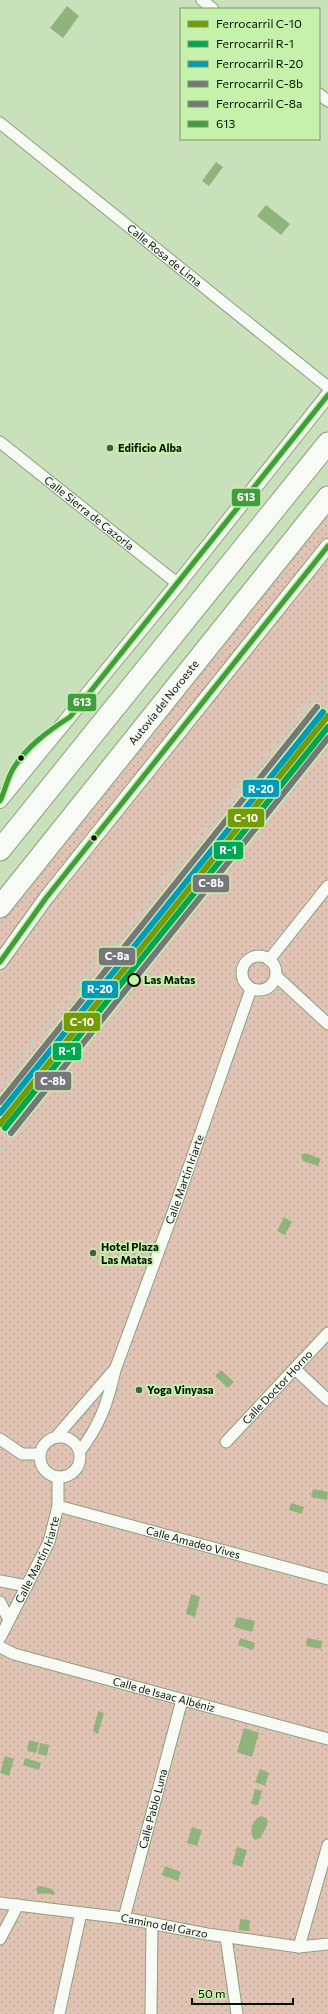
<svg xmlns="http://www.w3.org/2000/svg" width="328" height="2014" font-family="Commissioner,sans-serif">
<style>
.park{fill:url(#park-dots)}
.water{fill:#90b27b}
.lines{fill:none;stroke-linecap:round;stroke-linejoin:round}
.minor-casing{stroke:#8da081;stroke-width:13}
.tertiary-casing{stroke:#8da081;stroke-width:16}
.motorway-casing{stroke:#8da081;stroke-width:23}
.minor{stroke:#f7faf5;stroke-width:11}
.tertiary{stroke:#f7faf5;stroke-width:14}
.motorway{stroke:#f7faf5;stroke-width:21}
.rail{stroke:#c7cec2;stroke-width:3;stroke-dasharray:8 4;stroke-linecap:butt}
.bus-1-casing{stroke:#c5f1aa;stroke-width:8}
.bus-1{stroke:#409f3c;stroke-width:5}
.rail-1-casing{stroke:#c5f1aa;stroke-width:9}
.rail-2-casing{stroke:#c5f1aa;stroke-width:9}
.rail-3-casing{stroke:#c5f1aa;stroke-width:9}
.rail-4-casing{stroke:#c5f1aa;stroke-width:9}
.rail-5-casing{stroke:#c5f1aa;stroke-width:9}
.rail-1{stroke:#749c00;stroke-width:6}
.rail-2{stroke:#00a651;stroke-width:6}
.rail-3{stroke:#019ab9;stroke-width:6}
.rail-4{stroke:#76777a;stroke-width:6}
.rail-5{stroke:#76777a;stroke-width:6}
.poi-dot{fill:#4a5c41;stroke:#c5f1aa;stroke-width:1.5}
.bus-dot{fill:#061400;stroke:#c5f1aa;stroke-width:1.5}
.stop-dot{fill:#c5f1aa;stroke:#061400;stroke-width:2}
.labels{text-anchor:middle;stroke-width:4;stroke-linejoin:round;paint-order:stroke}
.street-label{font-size:11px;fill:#061400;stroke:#c5f1aa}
.poi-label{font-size:11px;font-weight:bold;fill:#061400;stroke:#c5f1aa;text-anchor:start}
.stop-label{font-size:11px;font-weight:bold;fill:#061400;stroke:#c5f1aa;text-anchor:start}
.line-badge{stroke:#c5f1aa;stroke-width:1.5}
.badge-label{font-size:11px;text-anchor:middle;font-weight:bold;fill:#fff}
</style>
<defs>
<pattern id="park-dots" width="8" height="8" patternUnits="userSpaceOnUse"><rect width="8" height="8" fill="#e1c3b4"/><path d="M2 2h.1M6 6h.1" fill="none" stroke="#c0a799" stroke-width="1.8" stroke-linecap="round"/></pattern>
</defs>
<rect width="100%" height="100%" fill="#c9e1ba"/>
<path class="park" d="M328,487V2014H0V920Z"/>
<path class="water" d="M67,6L79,16L63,38L50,28Z
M216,162L223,167L209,186L202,181Z
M266,205L290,224L281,235L257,216Z
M306,1153L321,1159L318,1166L303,1161L301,1155Z
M284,1217L292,1222L285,1235L277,1231Z
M221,1370L234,1382L228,1388L215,1376Z
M313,1489L328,1492L327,1500L311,1497Z
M291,1503L304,1507L302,1514L289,1510Z
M191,1594L200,1597L195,1617L186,1614Z
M237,1617L255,1621L252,1632L234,1627Z
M240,1638L255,1643L253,1650L238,1645Z
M307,1638L322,1641L321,1649L306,1646Z
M98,1711L104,1713L98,1734L93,1731Z
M244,1728L259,1733L252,1757L237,1752Z
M29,1740L39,1743L36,1753L27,1751Z
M40,1743L49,1745L47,1756L38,1754Z
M5,1756L14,1759L9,1776L0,1773Z
M25,1758L41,1763L39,1770L23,1765Z
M260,1769L269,1773L265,1786L255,1782Z
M255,1789L262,1791L258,1805L251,1804Z
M261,1816L266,1818L268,1821L266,1828L260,1838L255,1840C248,1833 252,1820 261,1816Z
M192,1827L202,1830L197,1846L187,1843Z
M237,1847L247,1850L242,1867L232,1864Z
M165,1866L181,1872L178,1881L162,1875Z
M40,1886L52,1889L55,1893L53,1895L47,1893L38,1894L36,1888Z
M240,1919L250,1920L249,1931L239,1930Z"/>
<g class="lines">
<g class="minor-casing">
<g id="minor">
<path d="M202,0L213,9"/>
<path d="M319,94L328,101"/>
<path id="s1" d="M0,123L328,387"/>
<path id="s2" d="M0,442L178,584"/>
<circle cx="259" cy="973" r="17"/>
<path d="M269,960L328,886"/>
<path d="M276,976L328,1024"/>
<path d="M295,1369L328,1400"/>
<path d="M56,1437L114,1370"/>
<circle cx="60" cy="1457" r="20"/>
<path d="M0,1439L22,1454H40"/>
<path id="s3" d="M226,1442L328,1333"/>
<path id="s4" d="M80,1451C100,1425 108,1402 115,1370L175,1207L251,989"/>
<path id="s5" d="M58,1506L328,1579"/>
<path d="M0,1581L27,1586"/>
<path d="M0,1602L9,1620"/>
<path id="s6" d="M0,1638L49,1542L58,1506V1477"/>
<path id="s7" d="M0,1647L14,1654L328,1739"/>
<path id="s8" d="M0,1903L124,1918L207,1934L299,1947L328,1944"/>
<path id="s9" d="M124,1918L182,1700"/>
<path d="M226,1937L237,2014"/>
<path d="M0,1939L18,1905"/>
<path d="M299,1947L328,1845"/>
<path d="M59,2014L81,1913"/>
<path d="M151,2014L152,1924"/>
</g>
</g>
<g class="tertiary-casing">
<path id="tertiary" d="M0,801L178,584L328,395
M0,962L46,898L328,546"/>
</g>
<g class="motorway-casing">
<g id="motorway">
<path d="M0,850L328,443"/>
<path id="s10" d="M0,907L328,497"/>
</g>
</g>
<use href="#minor" class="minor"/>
<use href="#tertiary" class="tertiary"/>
<use href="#motorway" class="motorway"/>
<path class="rail" d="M0,1084L328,679
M0,1151L328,744"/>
<g class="bus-1-casing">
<path id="bus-1" d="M0,801C5,791 7,779 13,769C26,747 48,731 70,717L328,395
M0,962L46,898L328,546"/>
</g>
<use href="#bus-1" class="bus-1"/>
<g class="rail-1-casing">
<path id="rail-1" d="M0,1124L328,716"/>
</g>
<g class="rail-2-casing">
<path id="rail-2" d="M5,1128L328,727"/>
</g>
<g class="rail-3-casing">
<path id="rail-3" d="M0,1113L323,712"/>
</g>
<g class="rail-4-casing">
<path id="rail-4" d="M11,1133L328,738"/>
</g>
<g class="rail-5-casing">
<path id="rail-5" d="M0,1102L317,707"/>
</g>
<use href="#rail-1" class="rail-1"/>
<use href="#rail-2" class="rail-2"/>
<use href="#rail-3" class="rail-3"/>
<use href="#rail-4" class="rail-4"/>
<use href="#rail-5" class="rail-5"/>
</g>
<g class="poi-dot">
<circle cx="110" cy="448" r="4"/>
<circle cx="93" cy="1253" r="4"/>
<circle cx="139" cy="1390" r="4"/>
</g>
<g class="bus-dot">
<circle cx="21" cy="758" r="3.5"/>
<circle cx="94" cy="838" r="3.5"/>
</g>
<circle class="stop-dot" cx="134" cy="980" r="6"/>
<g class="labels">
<g class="street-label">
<text dy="4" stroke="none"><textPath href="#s1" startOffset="211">Calle Rosa de Lima</textPath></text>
<text dy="4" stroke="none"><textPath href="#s2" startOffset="114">Calle Sierra de Cazorla</textPath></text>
<text dy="4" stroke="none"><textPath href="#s10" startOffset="262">Autovía del Noroeste</textPath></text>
<text dy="4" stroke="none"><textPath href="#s4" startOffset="292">Calle Martín Iriarte</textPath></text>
<text dy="4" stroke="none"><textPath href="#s3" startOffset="75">Calle Doctor Horno</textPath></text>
<text dy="4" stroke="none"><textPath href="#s5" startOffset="140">Calle Amadeo Vives</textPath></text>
<text dy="4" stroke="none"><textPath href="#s6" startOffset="87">Calle Martín Iriarte</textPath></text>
<text dy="4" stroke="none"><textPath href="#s7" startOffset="171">Calle de Isaac Albéniz</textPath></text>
<text dy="4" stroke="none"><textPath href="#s9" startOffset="113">Calle Pablo Luna</textPath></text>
<text dy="4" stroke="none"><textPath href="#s8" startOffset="166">Camino del Garzo</textPath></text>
</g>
<g class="poi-label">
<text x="118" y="452">Edificio Alba</text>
<text x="101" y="1251">Hotel Plaza<tspan x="101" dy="13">Las Matas</tspan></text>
<text x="147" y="1394">Yoga Vinyasa</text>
</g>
<g class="stop-label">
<text x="144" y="984">Las Matas</text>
</g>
</g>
<g class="line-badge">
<rect x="231" y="488" width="30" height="19" rx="4" fill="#409f3c"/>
<rect x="67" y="693" width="30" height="19" rx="4" fill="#409f3c"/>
<rect x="242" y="779" width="38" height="19" rx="4" fill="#019ab9"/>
<rect x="227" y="808" width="38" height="20" rx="4" fill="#749c00"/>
<rect x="213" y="841" width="31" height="19" rx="4" fill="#00a651"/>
<rect x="192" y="874" width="38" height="19" rx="4" fill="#76777a"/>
<rect x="98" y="947" width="38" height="19" rx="4" fill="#76777a"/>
<rect x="81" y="980" width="38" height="19" rx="4" fill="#019ab9"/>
<rect x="63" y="1012" width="38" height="20" rx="4" fill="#749c00"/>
<rect x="52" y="1042" width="30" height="19" rx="4" fill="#00a651"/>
<rect x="34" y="1071" width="38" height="20" rx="4" fill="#76777a"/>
</g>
<g class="badge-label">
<text x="246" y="501">613</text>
<text x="82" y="706">613</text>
<text x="261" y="793">R-20</text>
<text x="246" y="822">C-10</text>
<text x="228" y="854">R-1</text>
<text x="211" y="887">C-8b</text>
<text x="117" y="960">C-8a</text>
<text x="100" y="993">R-20</text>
<text x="82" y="1026">C-10</text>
<text x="67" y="1055">R-1</text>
<text x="53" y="1085">C-8b</text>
</g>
<rect x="180" y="8" width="140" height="132" fill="#c5f1aa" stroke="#799966"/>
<rect x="188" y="21" width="20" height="6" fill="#749c00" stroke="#799966"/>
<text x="216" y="28" font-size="12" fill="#061400">Ferrocarril C-10</text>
<rect x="188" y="41" width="20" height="6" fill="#00a651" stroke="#799966"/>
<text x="216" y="48" font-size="12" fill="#061400">Ferrocarril R-1</text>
<rect x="188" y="61" width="20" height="6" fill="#019ab9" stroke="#799966"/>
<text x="216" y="68" font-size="12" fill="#061400">Ferrocarril R-20</text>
<rect x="188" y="81" width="20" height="6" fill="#76777a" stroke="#799966"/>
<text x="216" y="88" font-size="12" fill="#061400">Ferrocarril C-8b</text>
<rect x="188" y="101" width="20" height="6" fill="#76777a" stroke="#799966"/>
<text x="216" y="108" font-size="12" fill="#061400">Ferrocarril C-8a</text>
<rect x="188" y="121" width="20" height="6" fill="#409f3c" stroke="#799966"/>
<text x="216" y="128" font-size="12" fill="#061400">613</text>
<path d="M192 1998v6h101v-6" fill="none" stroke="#061400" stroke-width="2"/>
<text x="198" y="1998" font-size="12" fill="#061400" stroke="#c5f1aa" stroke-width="3" paint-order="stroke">50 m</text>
</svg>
